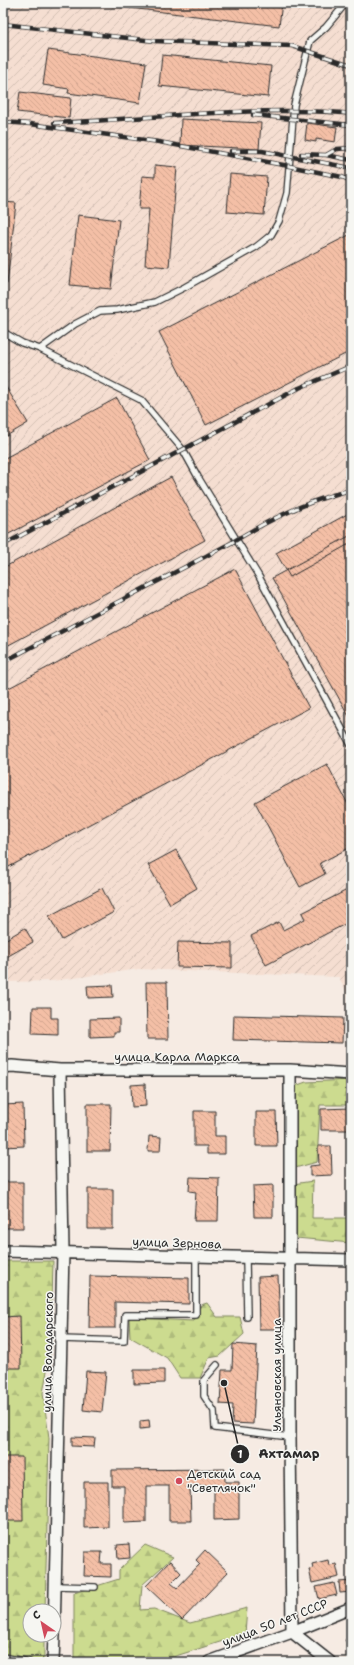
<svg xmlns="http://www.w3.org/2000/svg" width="354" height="1665" font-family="'Shantell Sans',sans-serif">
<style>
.industrial{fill:url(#industrial-furrows)}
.forest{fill:url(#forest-firs);stroke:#7c835d}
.building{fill:url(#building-back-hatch);stroke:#2b2b2b}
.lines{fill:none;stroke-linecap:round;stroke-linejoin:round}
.lane-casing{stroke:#2b2b2b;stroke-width:8}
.street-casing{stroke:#2b2b2b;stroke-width:14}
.lane{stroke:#f6f6f2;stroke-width:5.5}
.street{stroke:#f6f6f2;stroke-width:11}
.rail-casing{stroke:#2b2b2b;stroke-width:4.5}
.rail{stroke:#f6f6f2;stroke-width:3;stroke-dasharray:9;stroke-linecap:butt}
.poi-dot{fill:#d1495b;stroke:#f6f6f2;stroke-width:1.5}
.labels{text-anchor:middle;stroke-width:3;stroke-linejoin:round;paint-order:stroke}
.street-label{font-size:12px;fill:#2b2b2b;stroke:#f6f6f2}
.poi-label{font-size:12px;fill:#2b2b2b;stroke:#f6f6f2;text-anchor:start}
.leader{fill:none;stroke:#2b2b2b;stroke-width:1.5}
.callout-dot{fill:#2b2b2b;stroke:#f6f6f2;stroke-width:1.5}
.mark-label{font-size:12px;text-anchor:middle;font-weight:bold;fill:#fff}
.callout-label{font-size:13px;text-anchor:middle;font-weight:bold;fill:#2b2b2b;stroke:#f6f6f2;stroke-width:3;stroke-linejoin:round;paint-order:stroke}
</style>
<defs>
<pattern id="industrial-furrows" width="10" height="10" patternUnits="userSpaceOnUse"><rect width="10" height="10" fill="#f5ded1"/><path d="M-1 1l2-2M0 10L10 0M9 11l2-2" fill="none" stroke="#d2bfb4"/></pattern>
<pattern id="forest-firs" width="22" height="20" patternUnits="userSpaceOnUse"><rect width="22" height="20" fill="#ccdb8f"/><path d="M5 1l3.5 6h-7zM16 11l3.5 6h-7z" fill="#afbc7c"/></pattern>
<pattern id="building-back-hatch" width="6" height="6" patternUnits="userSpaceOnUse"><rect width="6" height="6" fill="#f4bfa6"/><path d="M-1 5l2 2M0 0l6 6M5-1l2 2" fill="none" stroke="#d1a48f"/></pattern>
</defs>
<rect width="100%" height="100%" fill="#f6ebe3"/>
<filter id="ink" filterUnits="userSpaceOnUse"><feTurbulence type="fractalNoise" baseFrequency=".025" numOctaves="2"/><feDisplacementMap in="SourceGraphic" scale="8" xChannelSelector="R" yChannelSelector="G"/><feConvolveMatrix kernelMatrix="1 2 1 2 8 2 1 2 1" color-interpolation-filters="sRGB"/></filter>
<g filter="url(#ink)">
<path class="industrial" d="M3,3H351V1001L339,977L139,969L52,981L3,982Z"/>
<path class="forest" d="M351,1080V1105H320L317,1162L295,1168V1086L306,1082Z
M313,1181L312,1218H351V1243L296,1238L293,1184Z
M3,1261H53L51,1349L43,1393L49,1438L45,1611H30V1635H44V1662H3Z
M207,1303L217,1317H240L244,1334L220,1356L209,1358L200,1378H180L167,1358L130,1337L129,1318L194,1321L201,1305Z
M145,1545L173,1557L142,1585L140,1610L154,1609L190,1623L247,1608L245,1634L157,1662H74V1593L119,1579V1570Z"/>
<path class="building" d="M88,3H282L279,26Z
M48,50L146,63L140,103L68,93L69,89L43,85Z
M162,55L271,66L268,97L159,86Z
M20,92L71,98L69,118L17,112Z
M181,119L261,123L259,149L180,145Z
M307,123L337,127L335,142L316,139V142L305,140Z
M155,165L177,167L169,267L145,265L149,209H139L142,176L155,177Z
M230,174L267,177L264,215L227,212Z
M3,202L16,203L7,284L3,283Z
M78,215L119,220L111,289L70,285Z
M351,234V351L206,425L159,332Z
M3,382L28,423L3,438Z
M117,398L150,460L3,537V459Z
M171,477L205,540L3,648V568Z
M351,512V543L290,577L276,553Z
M351,535V720L272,578Z
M235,569L309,708L3,870V691Z
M327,764L351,810V847L320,863L325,874L300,887L255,802Z
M176,850L197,888L170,904L148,865Z
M102,888L114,912L62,940L49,916Z
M351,888V921L266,965L251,936L279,922L283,930L305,919L302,913Z
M25,928L33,942L3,959V941Z
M178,942L232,943V968L177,967Z
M351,974V986L347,976Z
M146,982H167L168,1039H147Z
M112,985L113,997L88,998L87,986Z
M3,1003H4L3,1037Z
M33,1007H51V1018H58V1035L32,1034Z
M234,1015L343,1018L342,1043L233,1040Z
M119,1018V1032H114V1036L90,1037V1019Z
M145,1084L146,1106L132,1107L131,1085Z
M23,1104L24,1146L3,1147V1105Z
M87,1104H111L110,1151H87Z
M351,1108V1130H321V1109Z
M194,1111H215V1136H225V1154H207V1146H194Z
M256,1112H276L277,1146H256Z
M149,1136L161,1137L160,1151H148Z
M318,1146H331L332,1175L310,1176V1166L319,1165Z
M190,1177L219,1178L218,1221H194L196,1192L189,1191Z
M3,1182H23V1228H3Z
M273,1185V1217H254L253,1186Z
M88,1189H113V1229H88Z
M90,1276L189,1278V1304L115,1302V1328H89Z
M278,1276L280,1329H259L258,1277Z
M20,1316L21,1368H3V1317Z
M233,1344L257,1346L253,1424L232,1423L233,1405L220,1404L222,1370H232Z
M134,1370H164V1383L134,1384Z
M86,1371L106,1372L102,1412L83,1410Z
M149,1420L150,1428L140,1429V1421Z
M72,1437L95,1438L94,1447L72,1446Z
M3,1457H22L23,1521H3Z
M225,1469V1482H239V1519L214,1520V1486H190L191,1521H169V1486H146V1522L124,1523V1486H112V1470Z
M84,1482H108V1527L84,1528Z
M129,1544L130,1558L118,1559L117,1545Z
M205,1550L228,1572L182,1620L146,1586L170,1561L181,1573L171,1583L177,1588L200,1564L196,1560Z
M85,1552H102L101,1564H111V1577L84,1576Z
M328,1560L329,1565L336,1564L339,1577L312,1583L309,1569L313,1568L312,1564Z
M351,1581V1592L340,1593L339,1582Z
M334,1583L337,1595L319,1599L316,1587Z
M351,1636V1649L345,1640Z"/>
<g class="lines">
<g class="lane-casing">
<path id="lane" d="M3,332L22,343L40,349L75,324L100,311L117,310L155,302L185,287L256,247L271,235L279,221L287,193L294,105L310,41L326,27L346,3
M40,349L141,400L183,450L198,477L258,575L351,745
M246,1258L247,1317
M61,1339L124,1341L125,1315H196V1256
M217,1365L204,1380V1396L214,1411L215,1428L290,1437
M55,1586L95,1587
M3,1657L29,1662"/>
</g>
<g class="street-casing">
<path id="street" d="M3,1067L12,1066L60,1070H290L351,1074
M290,1070V1437L292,1632L330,1662
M3,1251L351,1260
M54,1635L63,1252L60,1070
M53,1662L54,1635
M209,1662L292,1632L351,1608"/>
</g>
<use href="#lane" class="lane"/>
<use href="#street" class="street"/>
<g class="rail-casing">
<path id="rail" d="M3,24L154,41L292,46L351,65
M253,115L351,125
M3,122L30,124L159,142L289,166L342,177L351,181
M54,123C132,120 210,110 287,111C309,111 330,111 351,114
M231,151H262L351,168
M301,154L326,155L351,160
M326,155L337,149L351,148
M3,545L299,388L351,366
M3,662L231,543C268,520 309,500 351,490"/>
</g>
<use href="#rail" class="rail"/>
</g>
</g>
<circle class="poi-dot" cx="179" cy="1481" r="4"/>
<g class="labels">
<g class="street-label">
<text x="177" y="1061">улица Карла Маркса</text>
<text transform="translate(177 1243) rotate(2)" y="4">улица Зернова</text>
<text transform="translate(48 1352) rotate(-89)" y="4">улица Володарского</text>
<text transform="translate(277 1375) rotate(-90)" y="4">Ульяновская улица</text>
<text transform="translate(275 1623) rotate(-21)" y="4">улица 50 лет СССР</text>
</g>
<g class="poi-label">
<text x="187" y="1478">Детский сад<tspan x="187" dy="14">"Светлячок"</tspan></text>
</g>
</g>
<path class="leader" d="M224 1383L240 1454"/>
<g class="callout-dot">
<circle cx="224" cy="1383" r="4"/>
<circle cx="240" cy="1454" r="10"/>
</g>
<g class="mark-label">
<text x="240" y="1458">1</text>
</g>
<g class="callout-label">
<text x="289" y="1458">Ахтамар</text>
</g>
<rect width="354" height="1665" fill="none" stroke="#f6f6f2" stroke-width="16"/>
<rect x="8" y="8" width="338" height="1649" fill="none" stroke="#2b2b2b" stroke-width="1.5" filter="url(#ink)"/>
<g transform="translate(42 1623) rotate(326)"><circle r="19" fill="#f6f6f2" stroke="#a5a5a2"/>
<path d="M0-3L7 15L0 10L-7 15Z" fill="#d1495b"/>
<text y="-6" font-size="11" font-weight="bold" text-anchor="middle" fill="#2b2b2b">С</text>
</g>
</svg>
